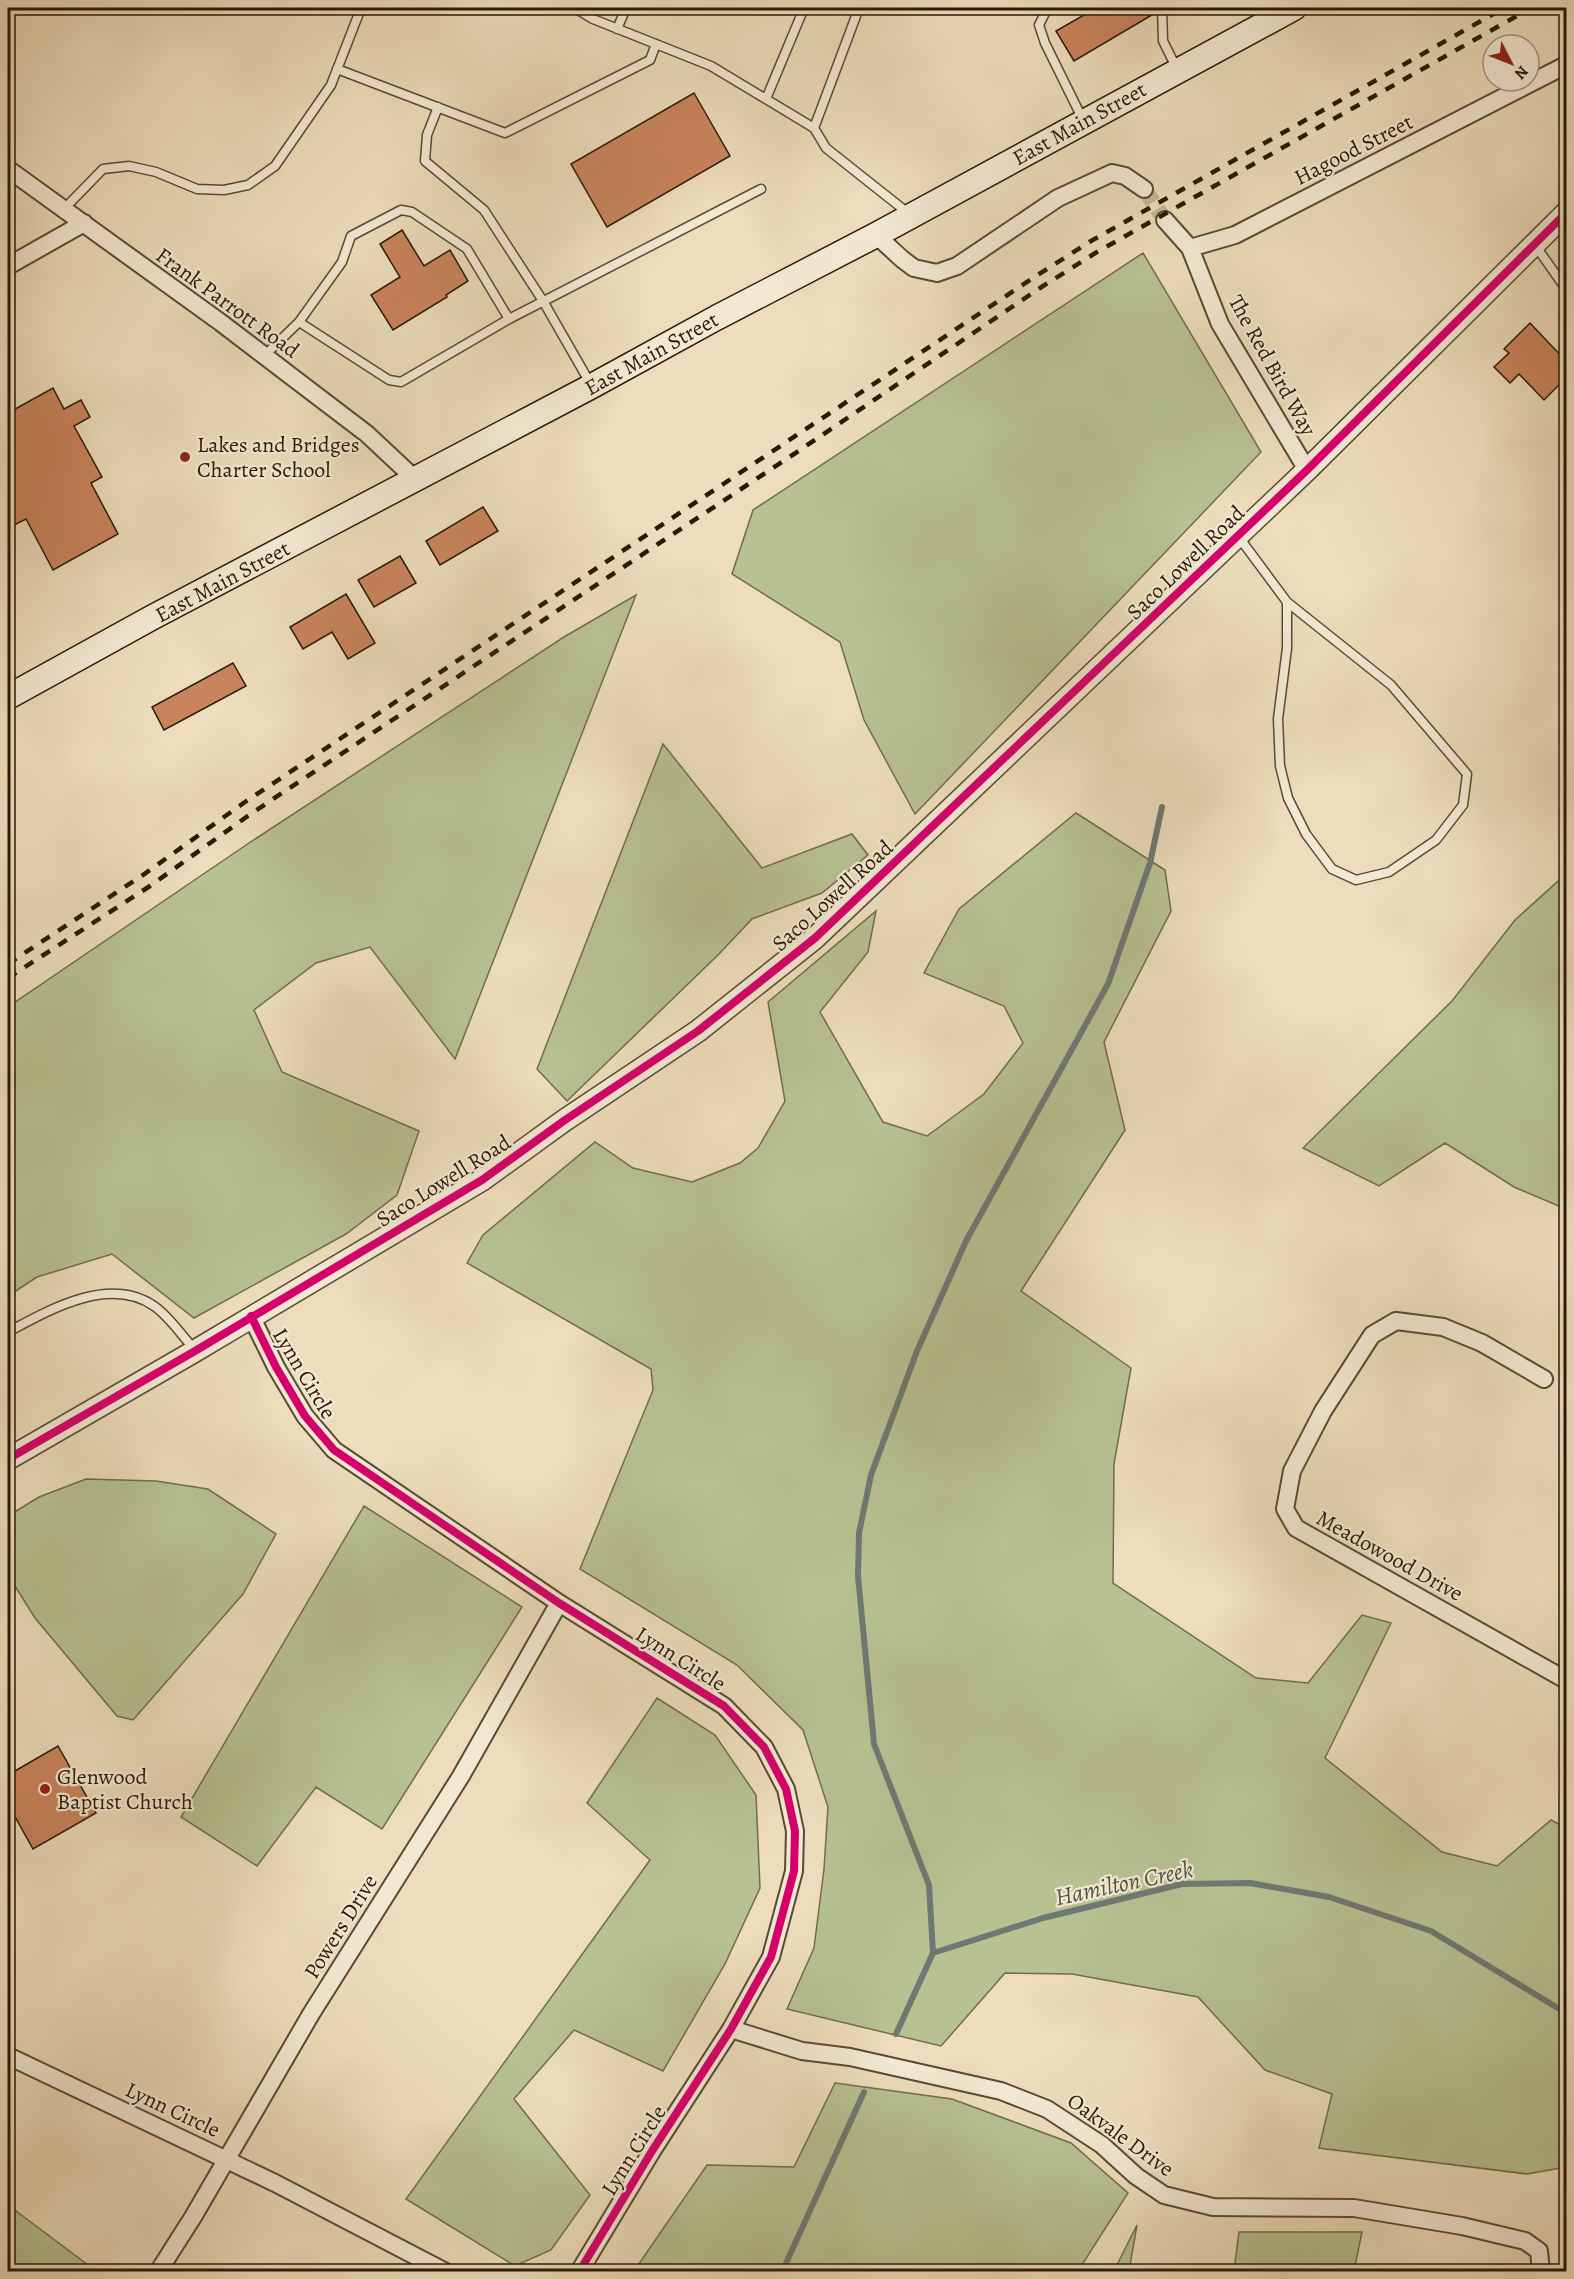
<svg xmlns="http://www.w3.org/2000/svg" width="1574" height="2279" font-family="Alegreya,serif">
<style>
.green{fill:#b7c192;stroke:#706d4c;stroke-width:1.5}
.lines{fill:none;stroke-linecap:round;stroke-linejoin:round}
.stream{stroke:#6e7973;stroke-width:6}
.building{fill:#ca845d;stroke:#281906;stroke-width:1.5}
.minor-tunnel{stroke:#c6b698;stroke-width:16;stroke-dasharray:16 8;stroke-linecap:butt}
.service-casing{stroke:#594a34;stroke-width:11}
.minor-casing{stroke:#594a34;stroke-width:20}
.tertiary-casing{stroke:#594a34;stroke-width:24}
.secondary-casing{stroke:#281906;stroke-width:27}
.service{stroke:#f3e9d3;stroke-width:8}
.minor{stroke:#f3e9d3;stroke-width:16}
.tertiary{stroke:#f3e9d3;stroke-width:21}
.secondary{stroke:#f3e9d3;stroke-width:24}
.rail{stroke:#281906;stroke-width:4.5;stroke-dasharray:10 10;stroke-linecap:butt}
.cycleway-casing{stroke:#f3e9d3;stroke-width:11}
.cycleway{stroke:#d6006c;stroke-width:8}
.poi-dot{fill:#8f2418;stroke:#f3e9d3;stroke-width:2}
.labels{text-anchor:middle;stroke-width:4.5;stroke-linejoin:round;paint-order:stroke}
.street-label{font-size:22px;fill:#281906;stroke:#f3e9d3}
.poi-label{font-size:22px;fill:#281906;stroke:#f3e9d3;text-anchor:start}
.water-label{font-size:24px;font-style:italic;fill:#515145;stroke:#f3e9d3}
</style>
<rect width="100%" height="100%" fill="#edddbc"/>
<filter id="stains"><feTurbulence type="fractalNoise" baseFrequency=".00333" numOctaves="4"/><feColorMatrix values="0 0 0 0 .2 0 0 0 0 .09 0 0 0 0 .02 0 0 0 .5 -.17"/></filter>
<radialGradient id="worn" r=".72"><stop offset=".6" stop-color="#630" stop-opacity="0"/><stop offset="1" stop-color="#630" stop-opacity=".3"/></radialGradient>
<path class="green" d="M1143,253L1261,452L915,814L864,720L840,642L732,574L753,510Z
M636,595L455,1059L370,947L316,963L254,1010L282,1072L419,1131L397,1195L346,1234L194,1318L112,1254L37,1277L8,1296V1007L249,843L564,637Z
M663,744L762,868L852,834L868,855L822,893L752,919L719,954L567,1101L537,1069Z
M1076,813L1165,870L1171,911L1104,1042L1125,1130L1021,1291L1131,1368L1114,1464L1113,1583L1256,1678L1308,1683L1362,1615L1391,1623L1325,1758L1442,1852L1497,1866L1551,1820L1566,1828V2167L1527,2174L1319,2148L1332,2094L1265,2070L1198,1997L1072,1974L1005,1973L941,2046L787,2009L814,1948L824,1869L828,1807L803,1730L737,1665L580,1569L653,1390L651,1369L467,1263L483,1235L595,1142L633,1168L692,1182L740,1163L758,1148L785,1101L768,1002L876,911L868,952L820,1012L883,1122L927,1136L984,1094L1023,1043L1004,1006L924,973L959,909Z
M1566,874V1209L1514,1187L1445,1143L1379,1186L1303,1148L1452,1001L1515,920Z
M86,1479L156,1481L208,1489L276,1534L243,1594L133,1720L117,1716L35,1618L8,1575V1516L39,1497Z
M364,1506L522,1607L382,1829L316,1787L257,1866L181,1817Z
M657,1698L715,1735L756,1795L760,1888L725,1964L663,2071L574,2030L514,2099L590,2195L551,2250L515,2266L406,2199L650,1860L587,1803Z
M835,2083L952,2099L1071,2143L1128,2193L1078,2271H634L707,2165L794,2167Z
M8,2205L96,2271H8Z
M1137,2225L1129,2271H1114Z
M1239,2232H1362L1354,2271H1234Z"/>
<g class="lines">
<path class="stream" d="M933,1953L1043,1918L1182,1884L1250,1883L1329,1897L1431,1931L1566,2013
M896,2034L933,1953L929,1885L874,1744L858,1576L859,1533L871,1475L917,1351L966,1241L1108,984L1150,863L1162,807
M782,2272L864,2092"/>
</g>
<path class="building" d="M1096,8H1161L1162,9L1074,61L1056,31Z
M694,93L730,156L607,227L571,164Z
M402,230L424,266L450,250L468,281L446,295L447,297L393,330L371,295L400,277L380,244Z
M1530,323L1566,361V378L1544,400L1519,374L1510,383L1494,367L1509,353L1504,349Z
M53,388L64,409L81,400L90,417L74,426L102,477L91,483L118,534L53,570L26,519L8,528V413Z
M483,507L498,531L440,565L426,541Z
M400,556L416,583L374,607L358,580Z
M346,594L375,643L348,659L332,632L303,649L290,627Z
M233,663L246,686L164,730L152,707Z
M58,1746L96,1813L33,1849L8,1804V1775Z"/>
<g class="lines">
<path class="minor-tunnel" d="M1144,189L1165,220"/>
<g class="service-casing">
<path id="service" d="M575,8L593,19L711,66L814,128
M859,8L814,128L826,148L908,213
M1050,8L1047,9L1039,25L1045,43L1083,120
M1162,8L1163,41L1177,69
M617,29L626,8
M337,69L505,133L650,60L656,44
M766,99L804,8
M438,107L427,135L425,161L484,210L543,301L590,383
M64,209L103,169L129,166L156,172L197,189L224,190L248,185L275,166L331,85L361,8
M1535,245L1566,289
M509,319L761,189
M264,356L299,322L389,380L401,382L509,319L467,249L412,212L401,210L351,236L342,262L299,322
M1238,536L1287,602L1391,685L1467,774L1463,805L1436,840L1389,872L1356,880L1332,869L1306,834L1288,798L1280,766L1278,719L1287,648V602
M8,1332C49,1310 109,1275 154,1306C169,1316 182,1336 195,1350"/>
</g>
<g class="minor-casing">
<path id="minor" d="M8,169L220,322L367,434L415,479
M1165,220L1190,248L1235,235L1566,65
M876,235L902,259L914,268L937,273L957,266L1058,198L1112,173L1125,176L1144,189
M1190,248L1220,324L1307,470
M8,266L84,223
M251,1316L276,1367L305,1416L334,1450L559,1603L724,1706L764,1747L786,1789L795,1831L794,1871L771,1957L731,2029L652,2151L579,2272
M1544,1379L1482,1343L1443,1327L1396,1321L1372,1335L1323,1411L1292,1471L1285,1509L1296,1528L1566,1680
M731,2029L802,2051L850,2057L1001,2091L1047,2109L1102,2145L1136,2176L1164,2195L1213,2207L1354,2208L1462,2226L1525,2241L1539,2251L1541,2272
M8,2056L275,2183L446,2272
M158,2272L193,2217L311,2014L461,1776L559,1603"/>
</g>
<g class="tertiary-casing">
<path id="tertiary" d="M8,1459L195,1351L482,1180L565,1120L698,1031L815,938L1307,470L1566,213"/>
</g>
<g class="secondary-casing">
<path id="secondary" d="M8,697L153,617L592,386L716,318L876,235L1294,8"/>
</g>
<use href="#service" class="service"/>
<use href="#minor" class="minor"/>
<use href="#tertiary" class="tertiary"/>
<use href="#secondary" class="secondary"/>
<path class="rail" d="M8,964L143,875L245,802L1033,278L1091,241L1504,8
M8,978L150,886L252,813L794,454L1040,288L1097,252L1531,8"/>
<g class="cycleway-casing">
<path id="cycleway" d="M251,1316L276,1367L305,1416L334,1450L559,1603L724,1706L764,1747L786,1789L795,1831L794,1871L771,1957L731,2029L652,2151L579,2272
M8,1459L195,1351L482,1180L565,1120L698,1031L815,938L1307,470L1566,213"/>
</g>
<use href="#cycleway" class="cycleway"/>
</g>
<g class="poi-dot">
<circle cx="185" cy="457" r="6"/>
<circle cx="45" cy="1789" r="6"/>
</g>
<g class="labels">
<g class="street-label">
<text transform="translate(1079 123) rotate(-29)" y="8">East Main Street</text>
<text transform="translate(1353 149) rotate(-27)" y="8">Hagood Street</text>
<text transform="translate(228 302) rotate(36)" y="8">Frank Parrott Road</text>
<text transform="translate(651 353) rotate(-29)" y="8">East Main Street</text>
<text transform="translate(1273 365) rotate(61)" y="8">The Red Bird Way</text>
<text transform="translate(1185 562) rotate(-44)" y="8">Saco Lowell Road</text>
<text transform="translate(222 581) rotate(-28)" y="8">East Main Street</text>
<text transform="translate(832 895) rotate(-42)" y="8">Saco Lowell Road</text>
<text transform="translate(443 1180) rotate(-32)" y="8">Saco Lowell Road</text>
<text transform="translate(305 1373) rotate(59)" y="8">Lynn Circle</text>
<text transform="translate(1390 1555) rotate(29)" y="8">Meadowood Drive</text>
<text transform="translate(681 1658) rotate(32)" y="8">Lynn Circle</text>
<text transform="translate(340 1926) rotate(-58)" y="8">Powers Drive</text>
<text transform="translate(173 2109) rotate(25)" y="8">Lynn Circle</text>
<text transform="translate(1121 2134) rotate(36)" y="8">Oakvale Drive</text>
<text transform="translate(633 2150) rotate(-58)" y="8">Lynn Circle</text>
</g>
<g class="poi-label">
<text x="197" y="452">Lakes and Bridges<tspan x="197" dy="25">Charter School</tspan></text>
<text x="57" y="1784">Glenwood<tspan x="57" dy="25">Baptist Church</tspan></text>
</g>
<g class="water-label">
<text transform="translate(1124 1883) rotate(-12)" y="8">Hamilton Creek</text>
</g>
</g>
<rect width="1574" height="2279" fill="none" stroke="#edddbc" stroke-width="30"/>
<rect x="9" y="9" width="1556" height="2261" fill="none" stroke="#281906" stroke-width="3"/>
<rect x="15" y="15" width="1544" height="2249" fill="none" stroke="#281906" stroke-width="1.5"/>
<g transform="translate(1511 63) rotate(132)"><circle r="28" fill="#f3e9d3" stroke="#a29681" stroke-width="1.5"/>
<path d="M0-4.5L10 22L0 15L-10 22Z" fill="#8f2418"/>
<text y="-9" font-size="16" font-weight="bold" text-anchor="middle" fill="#281906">N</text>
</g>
<rect width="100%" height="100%" filter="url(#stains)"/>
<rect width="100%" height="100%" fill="url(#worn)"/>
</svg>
